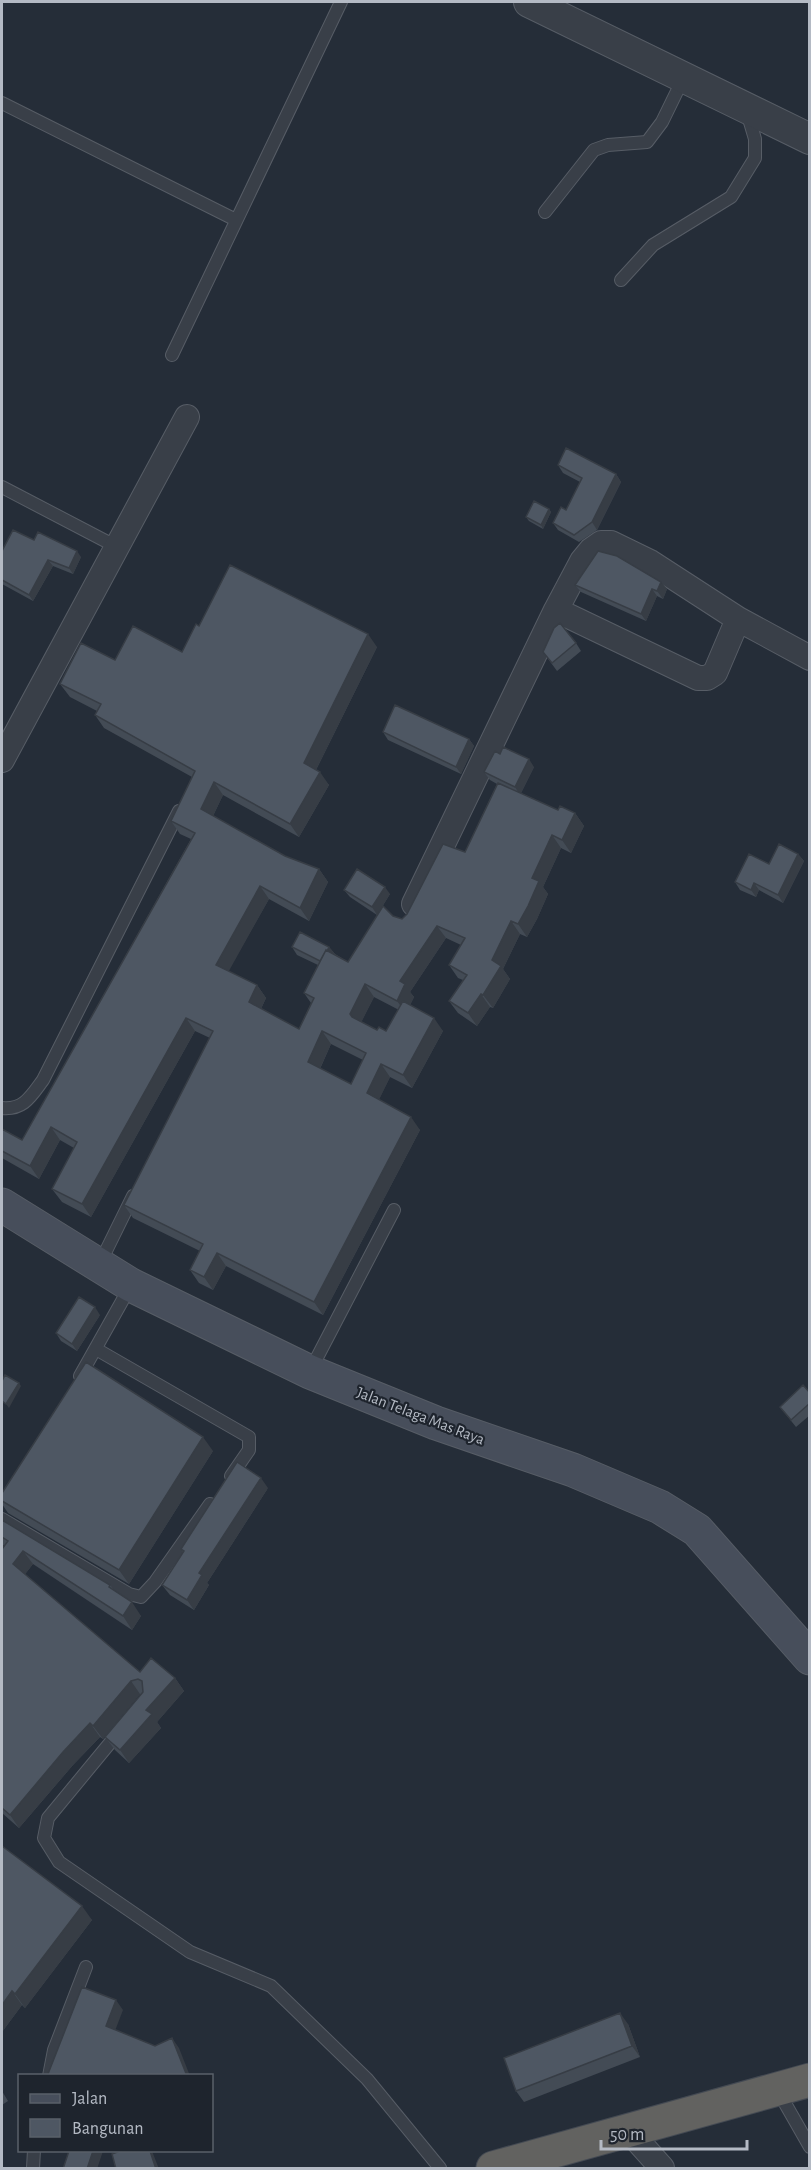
<svg xmlns="http://www.w3.org/2000/svg" width="811" height="2170" font-family="'Alegreya Sans',sans-serif">
<style>
.lines{fill:none;stroke-linecap:round;stroke-linejoin:round}
.service-casing{stroke:#575d66;stroke-width:14}
.minor-casing{stroke:#575d66;stroke-width:26}
.tertiary-casing{stroke:#575d66;stroke-width:32}
.secondary-casing{stroke:#575d66;stroke-width:35}
.trunk-casing{stroke:#444a53;stroke-width:35}
.service{stroke:#393f48;stroke-width:12}
.minor{stroke:#393f48;stroke-width:24}
.tertiary{stroke:#393f48;stroke-width:30}
.secondary{stroke:#474e5b;stroke-width:33}
.trunk{stroke:#626260;stroke-width:33}
.wall{fill:#434b55;fill-rule:evenodd}
.shaded-wall{fill:#373d45}
.building{fill:#4e5763;stroke:#373d45;stroke-width:1.5;fill-rule:evenodd}
.labels{text-anchor:middle;stroke-width:4.5;stroke-linejoin:round;paint-order:stroke}
.street-label{font-size:16px;fill:#b4bac4;stroke:#1e242d}
</style>
<rect width="100%" height="100%" fill="#252d38"/>
<g class="lines">
<g class="service-casing">
<path id="service" d="M2,103L236,220
M545,212L594,150L608,145L647,142L662,122L684,77
M621,280L653,245L731,197L755,158V139L747,112
M172,355L341,2
M2,487L117,547
M2,1108C24,1110 31,1096 43,1080L179,811
M100,1263L133,1196
M96,1349L249,1437V1450L231,1476
M310,1371L394,1210
M80,1376L130,1287
M2,1519L129,1594L141,1597L155,1582L210,1504
M119,1732L48,1818L44,1838L59,1862L190,1952L271,1986L367,2079L440,2168
M49,2076L54,2050L86,1967
M778,2091L810,2147
M33,2168L34,2150"/>
</g>
<g class="minor-casing">
<path id="minor" d="M556,610L698,678H707L715,673L738,619
M2,760L187,417
M414,904L556,610L582,561L591,550L601,543H611L650,562L738,619L810,658
M628,2130L662,2168"/>
</g>
<g class="tertiary-casing">
<path id="tertiary" d="M529,2L810,139"/>
</g>
<g class="secondary-casing">
<path id="secondary" d="M2,1205L131,1285L310,1372L436,1423L573,1470L660,1507L697,1530L810,1658"/>
</g>
<g class="trunk-casing">
<path id="trunk" d="M493,2168L810,2080"/>
</g>
<use href="#service" class="service"/>
<use href="#minor" class="minor"/>
<use href="#tertiary" class="tertiary"/>
<use href="#secondary" class="secondary"/>
<use href="#trunk" class="trunk"/>
</g>
<path class="wall" d="M558,465L616,474L621,482L597,530L579,542L558,530L553,523L566,510L580,482L563,473Z
M549,509L551,512L543,529L529,521L526,517Z
M34,540L81,557L73,574L53,566L33,601L2,584V551Z
M575,585L667,589L663,599L657,596L646,621L581,592Z
M199,626L377,647L316,770L329,785L299,837L223,795L213,816L285,856L319,869L328,882L309,921L269,899L228,971L257,985L266,998L261,1009L299,1029L311,1003L304,993L318,965L297,955L292,947H329L335,954L348,962L393,916L402,919L407,914L465,852L497,784L490,780L484,772L534,767L521,793L558,810L575,813L584,826L571,853L561,848L543,887L548,894L537,919L527,937L520,934L503,969L510,979L493,1008L490,1007L477,1026L458,1013L449,1001L463,980L458,978L449,965L461,945L446,938L410,992L414,997L410,1005L443,1031L412,1088L390,1077L379,1099L420,1130L323,1315L226,1266L213,1290L199,1283L190,1270L200,1251L133,1218L124,1205L210,1038L195,1031L91,1217L62,1202L52,1189L74,1148L60,1140L39,1179L2,1158V1129L22,1140L191,839L180,834L171,821L192,777L104,728L95,715L97,711L70,697L60,684L115,660L182,652ZM374,997L399,1010L386,1031L377,1030L361,1022ZM331,1044L363,1060L351,1084L320,1069Z
M576,643L581,651L557,671L543,652Z
M383,732L469,739L474,746L461,774L388,740Z
M798,854L804,861L783,903L759,890L756,897L740,890L735,882L769,864Z
M344,890L390,894L377,915L350,897Z
M100,1315L77,1351L61,1341L56,1333Z
M810,1393V1415L796,1427L780,1407Z
M213,1451L129,1584L8,1513L2,1504V1493Z
M268,1488L207,1583L209,1585L194,1610L170,1595L162,1585L183,1552L181,1549Z
M2,1520L110,1585L115,1591L141,1616L132,1630L33,1564L25,1574L140,1672L175,1678L184,1691L157,1722L161,1728L129,1763L115,1750L105,1737L142,1694H140L103,1739L100,1737L73,1765L19,1828L2,1813V1549L4,1546L2,1544Z
M2,1846L92,1920L25,2008L22,2005L2,2032Z
M628,2024L640,2057L524,2102L516,2091Z
M2,2091L8,2101L2,2105Z"/>
<path class="shaded-wall" d="M616,474L621,482L597,530L592,522Z
M549,509L551,512L543,529L541,525Z
M77,551L81,557L73,574L69,568Z
M48,560L53,566L33,601L29,595Z
M661,582L667,589L663,599L657,591Z
M652,589L657,596L646,621L641,614Z
M368,634L377,647L313,776L304,763Z
M469,739L474,746L461,774L456,767Z
M529,759L534,767L520,795L515,787Z
M320,772L329,785L299,837L290,824Z
M214,782L223,795L210,822L201,809Z
M575,813L584,826L571,853L562,840Z
M552,835L561,848L543,887L548,894L537,919L527,937L518,924L532,878Z
M798,854L804,861L783,903L778,895Z
M319,869L328,882L309,921L300,908Z
M754,883L759,890L756,897L751,890Z
M260,886L269,899L225,978L216,965Z
M385,887L390,894L377,915L372,907Z
M511,921L520,934L503,969L510,979L493,1008L483,995L492,960Z
M437,926L446,938L410,992L414,997L406,1013L397,1001L400,981Z
M329,947L335,954L322,962Z
M365,984L374,997L359,1027L350,1014Z
M257,985L266,998L258,1015L249,1002Z
M481,994L490,1007L477,1026L468,1013Z
M186,1018L195,1031L91,1217L82,1204Z
M434,1018L443,1031L412,1088L403,1075Z
M322,1031L331,1044L317,1075L308,1062Z
M381,1064L390,1077L376,1106L367,1093Z
M411,1117L420,1130L323,1315L314,1302Z
M51,1127L60,1140L39,1179L30,1166Z
M217,1253L226,1266L213,1290L204,1277Z
M95,1307L100,1315L77,1351L72,1344Z
M19,1383L21,1386L9,1408L6,1404Z
M203,1437L213,1451L129,1584L119,1570Z
M261,1478L268,1488L207,1583L209,1585L194,1610L187,1600L199,1573Z
M23,1551L33,1564L23,1577L13,1564Z
M132,1602L141,1616L132,1630L123,1616Z
M175,1678L184,1691L157,1722L161,1728L129,1763L120,1750L146,1710Z
M131,1681L140,1694L103,1739L93,1726Z
M90,1723L100,1737L73,1765L19,1828L10,1815L63,1752Z
M82,1906L92,1920L25,2008L15,1994Z
M12,1991L22,2005L2,2032V2005Z
M116,2000L123,2010L113,2036L106,2026Z
M620,2013L628,2024L640,2057L632,2046Z
M172,2038L179,2048L190,2076H187Z
M93,2151H103L97,2169H87Z
M150,2151H152L159,2169H156Z"/>
<path class="building" d="M566,448L616,474L592,522L574,535L553,523L561,507L566,510L582,478L558,465Z
M534,501L549,509L541,525L526,517Z
M13,530L34,540L38,532L77,551L69,568L48,560L29,595L2,580V551Z
M598,551L617,556L661,582L657,591L652,589L641,614L575,585Z
M230,565L368,634L304,763L320,772L290,824L214,782L201,809L285,856L319,869L300,908L260,886L216,965L257,985L249,1002L299,1029L314,998L304,993L326,950L348,962L383,906L393,916L402,919L407,914L443,844L465,852L498,783L558,810L560,806L575,813L562,840L552,835L532,878L539,881L528,906L518,924L511,921L492,960L501,966L483,995L481,994L468,1013L449,1001L467,975L449,965L465,938L437,926L400,981L405,984L397,1001L365,984L350,1014L352,1017L377,1030L379,1027L386,1031L403,1001L434,1018L403,1075L381,1064L367,1093L411,1117L314,1302L217,1253L204,1277L190,1270L203,1244L124,1205L213,1031L186,1018L82,1204L52,1189L77,1142L51,1127L30,1166L2,1151V1129L22,1140L195,833L171,821L195,771L95,715L101,704L60,684L81,643L115,660L133,626L182,652L196,624L199,626ZM322,1031L366,1053L351,1084L308,1062Z
M560,623L576,643L552,663L543,652L554,628Z
M395,705L469,739L456,767L383,732Z
M503,747L529,759L515,787L484,772L495,751L500,754Z
M779,844L798,854L778,895L754,883L751,890L735,882L749,854L769,864Z
M357,869L385,887L372,907L344,890Z
M300,932L329,947L327,951L326,950L320,961L292,947Z
M79,1297L95,1307L72,1344L56,1333Z
M86,1362L203,1437L119,1570L2,1501V1493Z
M5,1375L19,1383L6,1404L2,1401V1381Z
M803,1385L810,1393V1403L791,1420L780,1407Z
M237,1462L261,1478L199,1573L202,1575L187,1600L162,1585L184,1551L181,1549Z
M2,1520L110,1585L109,1587L132,1602L123,1616L23,1551L13,1564L140,1672L151,1658L175,1678L146,1710L152,1714L120,1750L105,1737L143,1692L142,1681L138,1679L131,1681L93,1726L90,1723L63,1752L10,1815L2,1808V1549L8,1541L2,1537Z
M2,1846L82,1906L15,1994L12,1991L2,2005Z
M82,1987L116,2000L106,2026L155,2046L172,2038L187,2076H52L48,2074Z
M620,2013L632,2046L516,2091L504,2058Z
M69,2151H93L87,2169H63Z
M120,2151H150L156,2169H116L112,2154Z"/>
<g class="labels">
<g class="street-label">
<text transform="translate(421 1415) rotate(21)" y="6">Jalan Telaga Mas Raya</text>
</g>
</g>
<rect width="811" height="2170" fill="none" stroke="#b4bac4" stroke-width="6"/>
<rect x="18" y="2074" width="195" height="78" fill="#1e242d" stroke="#5a6069" stroke-width="1.5"/>
<rect x="30" y="2094" width="30" height="9" fill="#474e5b" stroke="#5a6069" stroke-width="1.5"/>
<text x="72" y="2104" font-size="18" fill="#b4bac4">Jalan</text>
<rect x="30" y="2119" width="30" height="18" fill="#4e5763" stroke="#5a6069" stroke-width="1.5"/>
<text x="72" y="2134" font-size="18" fill="#b4bac4">Bangunan</text>
<path d="M601 2140v9h146v-9" fill="none" stroke="#b4bac4" stroke-width="3"/>
<text x="610" y="2140" font-size="18" fill="#b4bac4" stroke="#1e242d" stroke-width="4.5" paint-order="stroke">50 m</text>
</svg>
